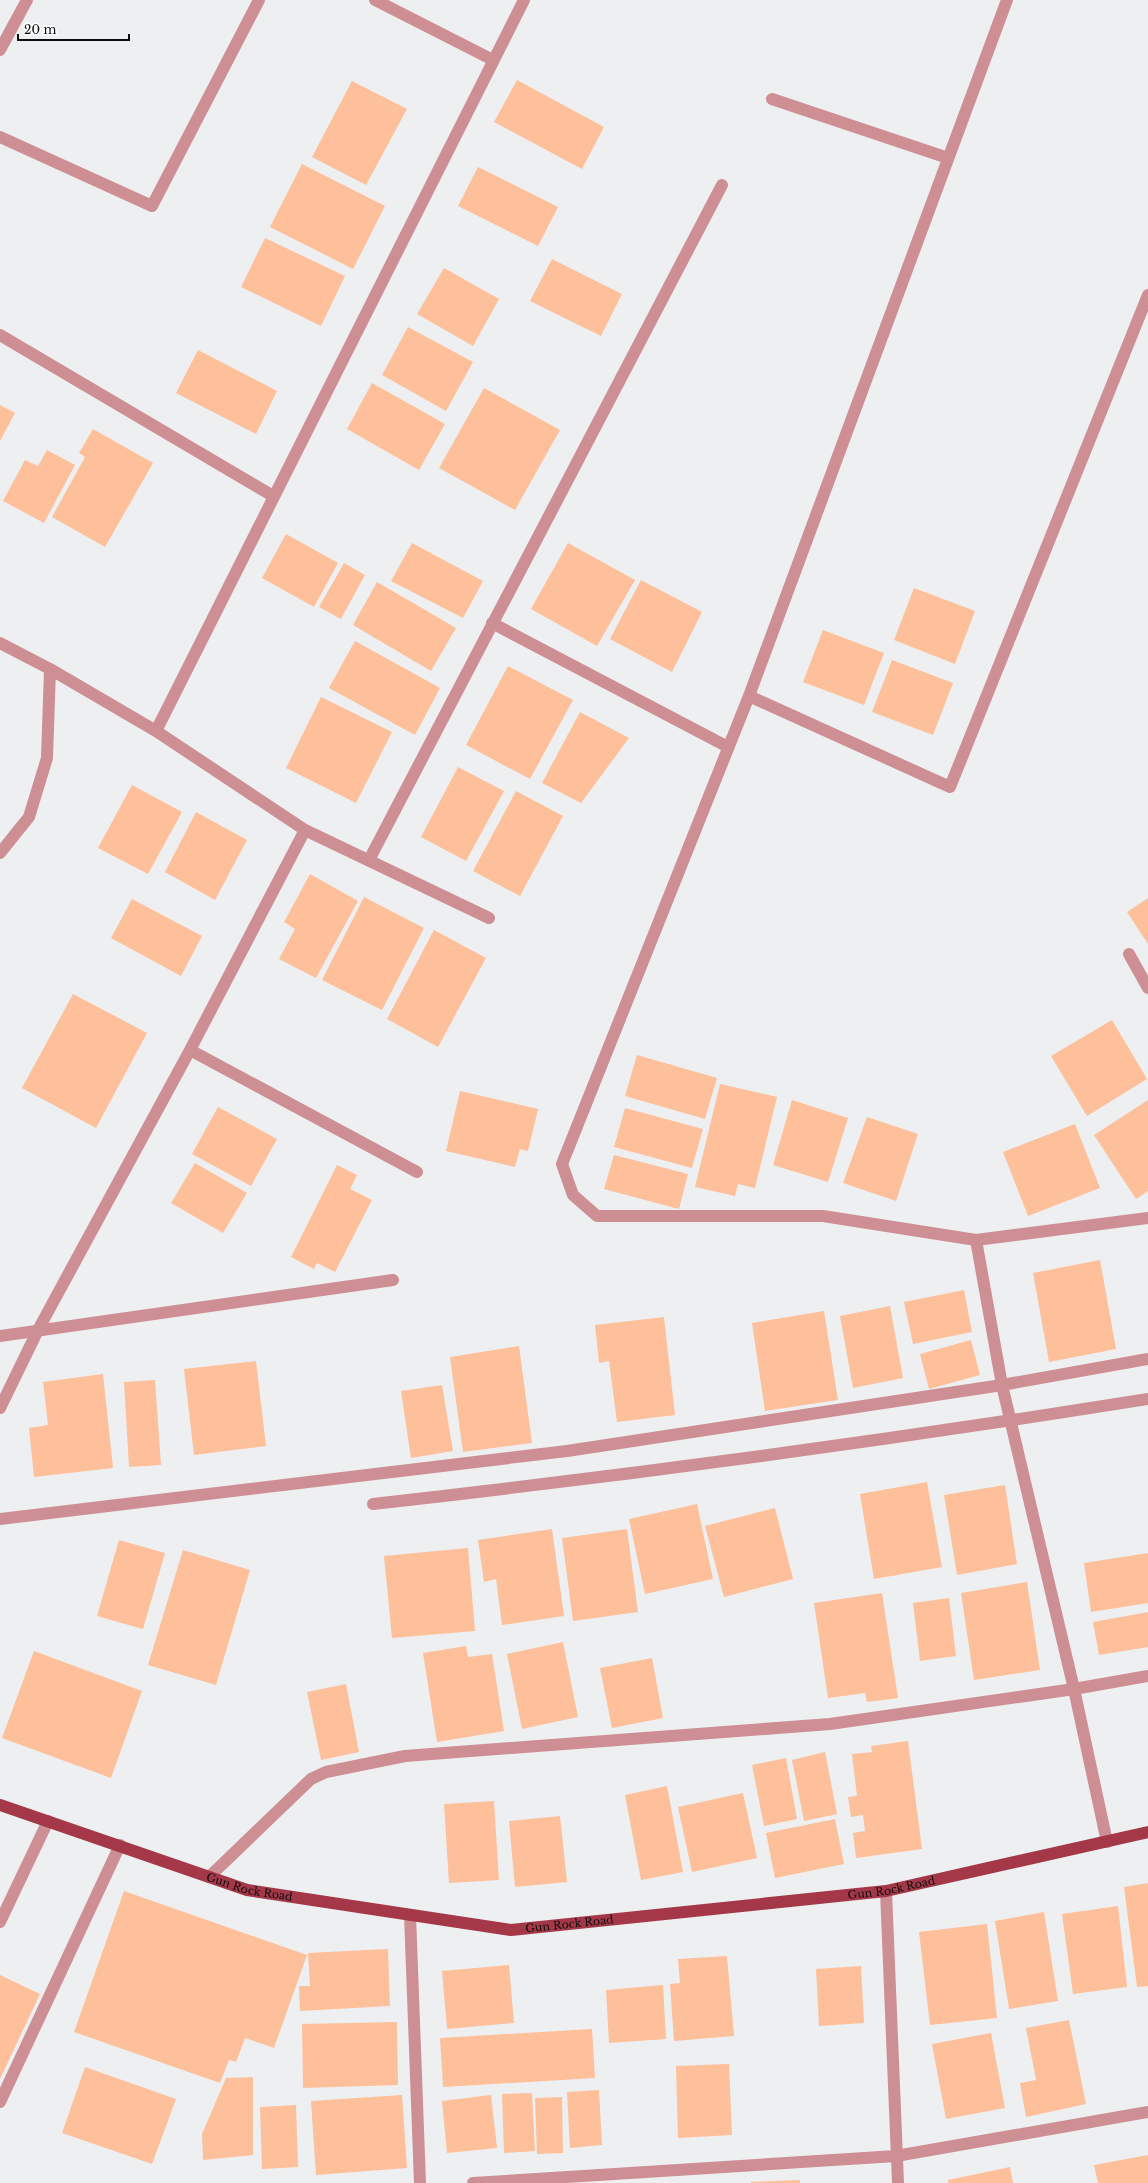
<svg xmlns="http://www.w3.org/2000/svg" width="1148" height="2183" font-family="'Libre Baskerville',serif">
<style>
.building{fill:#fdc09a}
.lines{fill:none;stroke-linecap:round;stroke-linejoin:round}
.minor{stroke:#cd8f93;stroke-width:12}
.major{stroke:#a53848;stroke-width:12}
.labels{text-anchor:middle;stroke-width:3;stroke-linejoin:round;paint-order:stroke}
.street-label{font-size:11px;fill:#0d0d0d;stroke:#fcfdfe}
</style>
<rect width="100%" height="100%" fill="#eeeff1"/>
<path class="building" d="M517,80L604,127L582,169L494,122Z
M352,81L407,109L366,185L312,157Z
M302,164L385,206L353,269L270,227Z
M478,167L558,207L538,246L458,206Z
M265,238L345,276L321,326L241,287Z
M552,259L622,294L601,336L530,301Z
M444,268L499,299L473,346L417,314Z
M408,327L473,362L446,411L382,375Z
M198,350L277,391L256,434L176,393Z
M372,383L445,424L419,470L347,429Z
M484,388L560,430L515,510L439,468Z
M0,405L15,413L0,441Z
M93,429L153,463L105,547L52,517L85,457L79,453Z
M47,450L75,465L44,523L3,501L25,460L38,466Z
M286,534L338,563L314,607L262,578Z
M412,543L483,581L463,618L391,581Z
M568,543L635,580L597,646L531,609Z
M344,563L365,575L341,619L319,607Z
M641,580L702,612L672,672L610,639Z
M377,582L456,628L431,671L353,625Z
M914,588L975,611L955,664L894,640Z
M823,630L884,653L864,705L803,682Z
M355,641L440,688L415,735L329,688Z
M892,660L953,683L933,735L872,712Z
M508,666L573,700L530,779L466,745Z
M321,697L392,732L356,803L286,768Z
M580,712L629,738L581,803L542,783Z
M458,767L504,791L466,861L421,837Z
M132,785L182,812L148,874L98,848Z
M516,791L563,816L520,896L473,871Z
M196,812L247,840L215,900L165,872Z
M310,874L358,901L316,978L279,959L295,929L284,922Z
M364,897L424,928L382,1010L322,980Z
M1148,898V944L1127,912Z
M132,899L202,936L181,976L111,938Z
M434,930L486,958L438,1047L387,1019Z
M73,994L147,1033L96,1128L22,1088Z
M1112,1020L1147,1079L1087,1116L1051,1056Z
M637,1055L717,1078L705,1119L625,1096Z
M720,1084L777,1097L755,1188L738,1184L735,1196L695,1187Z
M460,1091L538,1109L528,1151L520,1149L515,1167L446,1151Z
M792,1100L848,1118L828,1182L773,1165Z
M1148,1100V1191L1136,1199L1094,1135Z
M218,1107L277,1139L251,1186L192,1154Z
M625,1108L703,1129L692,1168L614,1147Z
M867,1117L918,1134L896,1201L843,1183Z
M1075,1124L1100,1188L1028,1216L1003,1152Z
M614,1155L688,1174L679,1209L604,1189Z
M195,1163L247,1193L223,1233L171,1203Z
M337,1165L357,1175L350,1189L372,1200L335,1272L317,1263L314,1269L291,1257Z
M1100,1260L1116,1349L1049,1362L1033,1273Z
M964,1290L972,1332L913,1344L904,1302Z
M890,1306L903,1378L853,1388L840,1316Z
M824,1311L838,1400L765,1411L752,1323Z
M664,1317L675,1415L617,1422L609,1361L599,1363L595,1325Z
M971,1340L980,1375L929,1389L920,1354Z
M519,1346L532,1443L463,1452L450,1357Z
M256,1361L266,1446L194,1455L184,1369Z
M103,1374L113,1468L34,1477L29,1428L48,1425L43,1382Z
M155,1380L161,1465L129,1467L124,1382Z
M442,1385L453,1451L411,1458L401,1391Z
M927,1482L942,1567L874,1579L860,1494Z
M1005,1485L1017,1564L957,1575L944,1495Z
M697,1504L713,1579L645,1594L629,1519Z
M775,1508L793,1579L724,1597L705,1526Z
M552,1529L564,1616L502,1625L496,1579L484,1582L478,1540Z
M627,1529L638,1612L573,1621L562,1538Z
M119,1540L165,1553L143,1629L97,1616Z
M468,1548L475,1631L392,1638L384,1556Z
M183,1550L250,1570L216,1685L148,1665Z
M1148,1553V1603L1091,1612L1084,1563Z
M1027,1582L1040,1670L974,1680L961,1593Z
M882,1593L898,1698L867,1702L865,1693L828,1698L814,1603Z
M949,1598L956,1656L920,1661L913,1603Z
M1148,1612V1647L1099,1655L1093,1622Z
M563,1642L578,1717L522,1729L507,1654Z
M466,1646L468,1657L492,1654L504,1731L437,1742L423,1653Z
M34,1651L142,1691L111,1778L2,1738Z
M652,1658L663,1718L612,1728L600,1668Z
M346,1684L359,1752L321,1760L307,1692Z
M908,1741L922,1849L856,1858L853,1833L865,1831L863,1815L851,1817L848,1797L857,1796L852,1754L872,1752L871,1746Z
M825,1752L837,1814L804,1821L792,1760Z
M786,1758L797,1819L764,1826L752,1765Z
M667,1786L683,1872L641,1880L625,1795Z
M743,1793L757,1858L692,1872L678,1807Z
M494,1801L499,1880L449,1883L444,1804Z
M560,1816L567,1882L515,1887L509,1821Z
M835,1819L844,1864L775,1878L766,1833Z
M1148,1883V1986L1137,1987L1124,1887Z
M124,1891L307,1955L274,2048L245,2038L236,2062L229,2060L220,2083L74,2032Z
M1118,1906L1127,1987L1073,1994L1062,1914Z
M1044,1912L1058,2001L1009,2009L995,1921Z
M987,1924L997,2018L930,2025L919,1932Z
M388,1949L390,2006L300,2011L299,1986H310L308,1953Z
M727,1956L734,2036L674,2041L670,1984L680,1983L678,1959Z
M509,1965L514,2023L447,2029L442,1971Z
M861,1966L864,2023L819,2026L816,1969Z
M0,1975L40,1994L0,2079Z
M663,1985L666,2039L609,2043L606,1990Z
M1069,2020L1086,2104L1026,2117L1020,2083L1036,2080L1026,2028Z
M397,2022L398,2085L303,2088L302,2024Z
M592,2029L595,2078L443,2087L440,2038Z
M991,2033L1005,2108L946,2119L932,2044Z
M729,2064L732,2135L678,2138L676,2066Z
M85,2067L176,2099L152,2164L62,2133Z
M253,2077V2155L203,2160L202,2134L226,2078Z
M599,2090L602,2145L570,2148L567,2092Z
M532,2093L535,2151L504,2153L502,2094Z
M402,2095L407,2168L316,2175L311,2101Z
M491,2095L497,2148L447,2153L442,2101Z
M562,2097L563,2153L537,2154L535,2098Z
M296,2105L298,2167L262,2169L260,2107Z
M1148,2155V2183H1098L1094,2165Z
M1010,2167L1013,2183H948V2180Z
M800,2180V2183H751V2182Z"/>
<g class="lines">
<path class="minor" d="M375,0L493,60
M1007,0L749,696L562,1164L573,1195L597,1216H823L976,1240L1148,1218
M0,50L27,0
M772,99L948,158
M0,137L152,206L259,0
M0,335L273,496
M492,623L728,747
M0,643L50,669L156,731L305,830L489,918
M749,696L950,787L1148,295
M156,731L524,0
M0,853L29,817L47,758L50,669
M369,860L722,185
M1129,954L1148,988
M190,1050L417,1172
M976,1240L1002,1385L1148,1359
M0,1336L393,1280
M0,1408L38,1330L190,1050L305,830
M373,1504C632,1475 890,1440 1148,1399
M0,1519L567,1451L1002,1385L1074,1689L1107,1842
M209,1877L311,1779L326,1772L405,1756L830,1724L1074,1689L1148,1676
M886,1891L898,2183
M410,1915L420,2183
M0,1922L48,1821
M0,2102L120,1845
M473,2183L896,2156L1148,2112"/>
<path class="major" id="s1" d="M0,1805L247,1890L511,1930L886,1891L1148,1832"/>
</g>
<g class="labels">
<g class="street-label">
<text dy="4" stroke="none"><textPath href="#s1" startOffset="263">Gun Rock Road</textPath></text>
<text dy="4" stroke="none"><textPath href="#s1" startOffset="911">Gun Rock Road</textPath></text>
<text dy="4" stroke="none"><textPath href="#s1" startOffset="587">Gun Rock Road</textPath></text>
</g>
</g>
<path d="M18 34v6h111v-6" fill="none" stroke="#0d0d0d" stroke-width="2"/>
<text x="24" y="34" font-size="12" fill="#0d0d0d" stroke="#fcfdfe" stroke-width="3" paint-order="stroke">20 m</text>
</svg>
